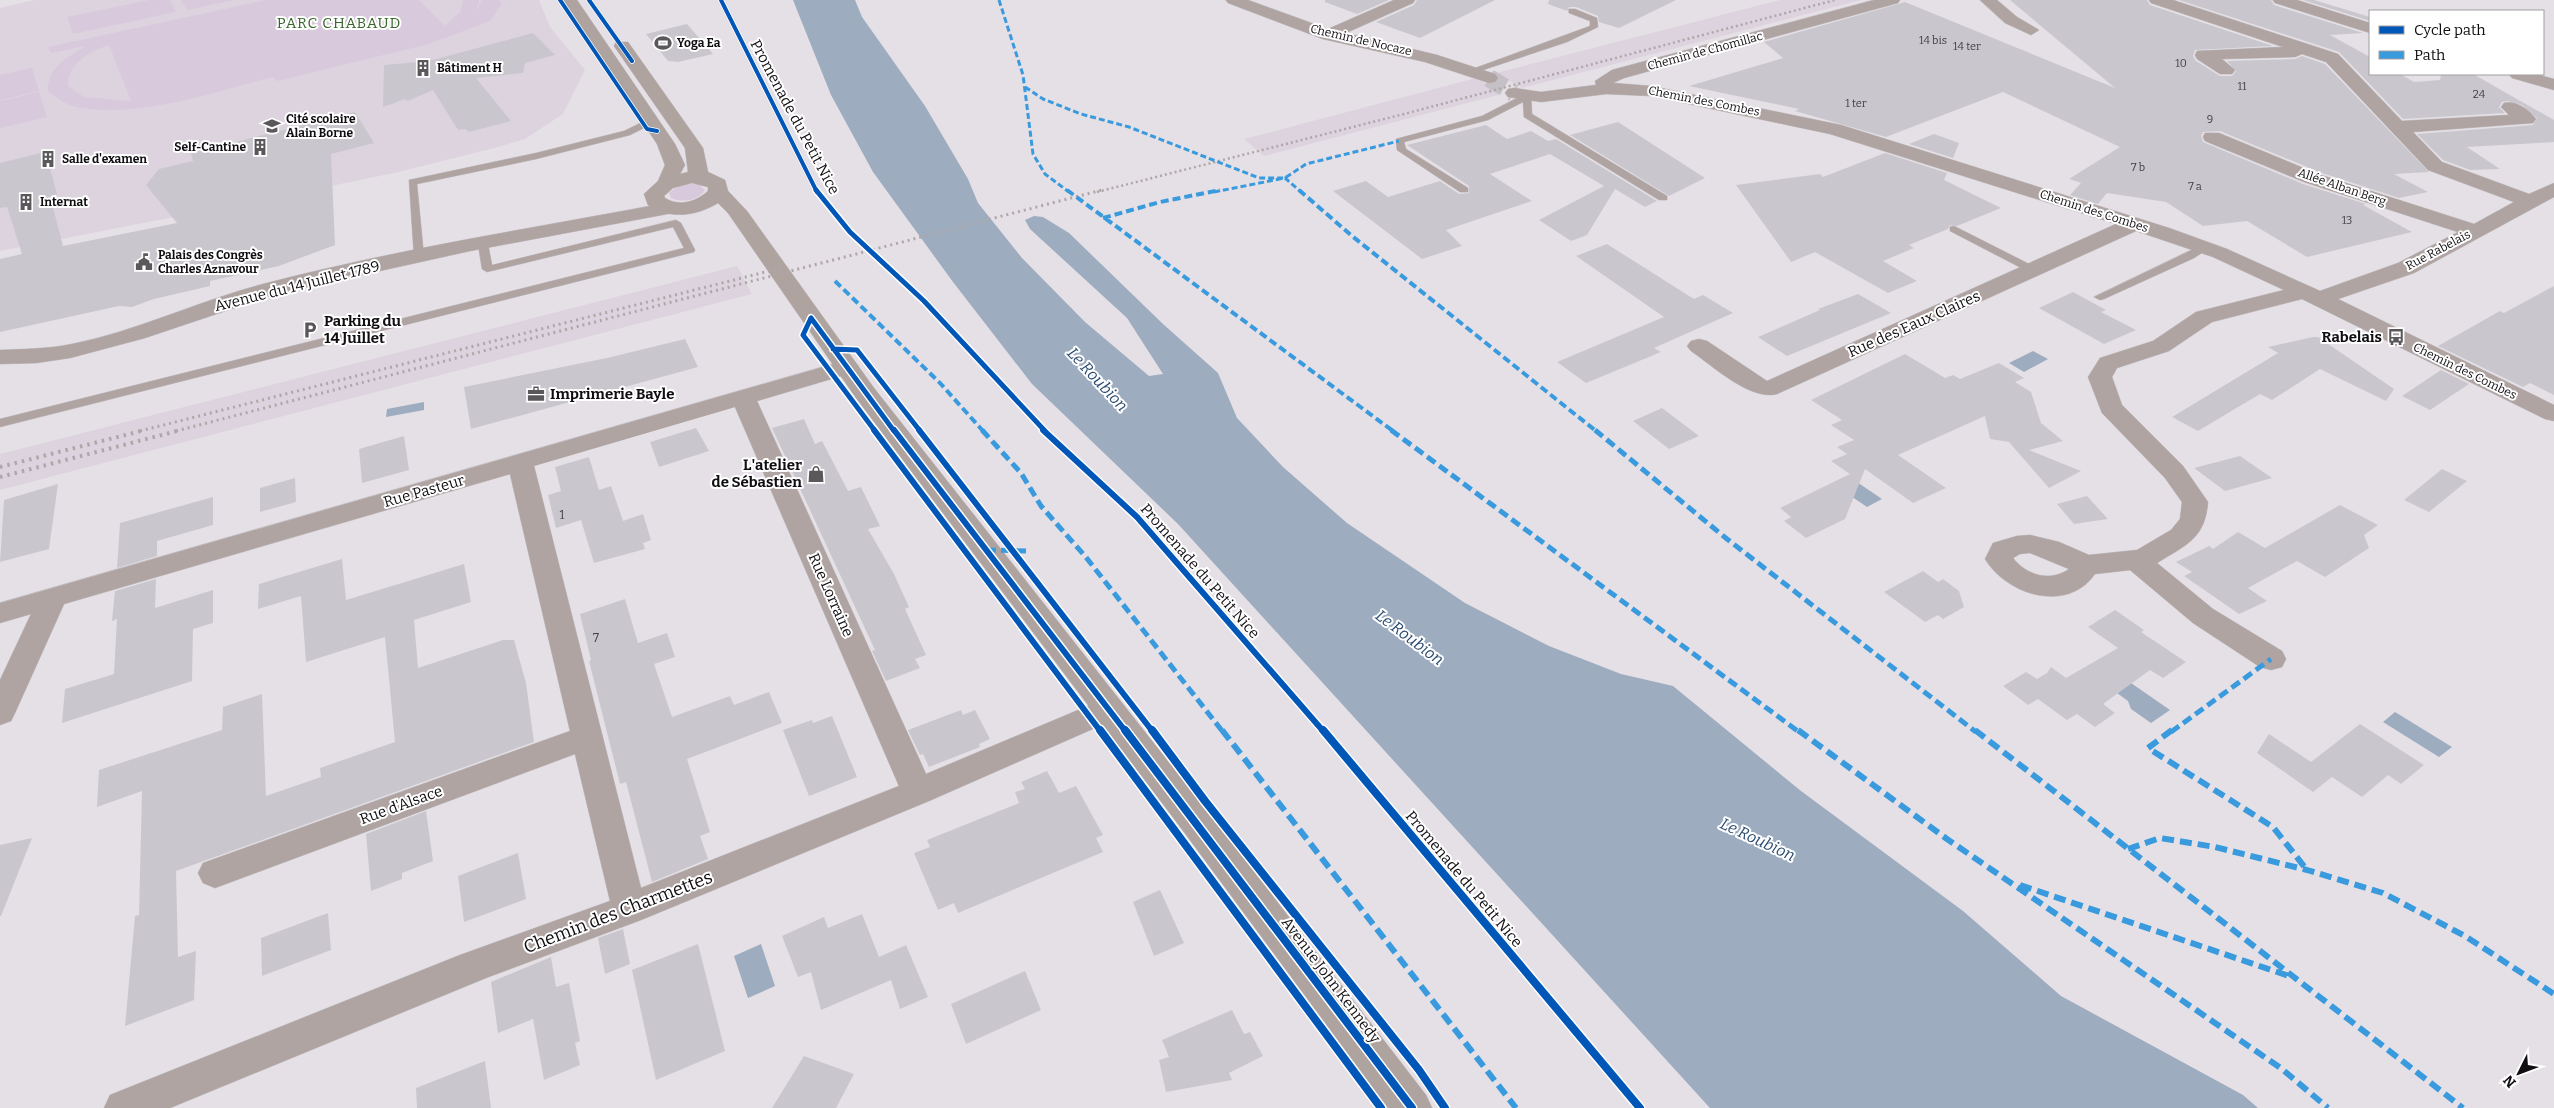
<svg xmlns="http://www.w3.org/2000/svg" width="2554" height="1108" font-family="Bitter,serif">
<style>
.built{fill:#ddd3df}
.green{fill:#d8c9dc;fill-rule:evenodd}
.water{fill:#9eacc0}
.building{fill:#c9c7cd}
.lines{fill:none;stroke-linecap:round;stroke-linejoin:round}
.minor-tunnel{stroke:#c5c0c6;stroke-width:18;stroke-dasharray:18 9;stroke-linecap:butt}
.service-casing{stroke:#c2bfc3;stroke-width:1}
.minor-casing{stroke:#c2bfc3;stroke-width:1}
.secondary-casing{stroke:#c2bfc3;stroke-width:1}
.service{fill:#afa4a2;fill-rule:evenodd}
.minor{fill:#afa4a2;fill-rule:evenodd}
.secondary{fill:#afa3a0;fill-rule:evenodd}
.rail-far2{stroke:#aea6a7;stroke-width:2.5;stroke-dasharray:2 3;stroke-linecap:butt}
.rail-far1{stroke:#aea6a7;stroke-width:3;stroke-dasharray:2 4;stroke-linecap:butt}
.rail{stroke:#aea6a7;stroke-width:4;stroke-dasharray:2.5 5;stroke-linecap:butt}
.quiet-far3{stroke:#3a9ade;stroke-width:3;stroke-dasharray:6 3;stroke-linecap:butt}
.quiet-far2{stroke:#3a9ade;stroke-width:4;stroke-dasharray:8 4;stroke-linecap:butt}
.quiet-far1{stroke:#3a9ade;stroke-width:5;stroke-dasharray:10 5;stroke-linecap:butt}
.quiet{stroke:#3a9ade;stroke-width:6;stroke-dasharray:12 6;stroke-linecap:butt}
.cycleway-far3-casing{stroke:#fff;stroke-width:5.5}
.cycleway-far2-casing{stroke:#fff;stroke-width:8}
.cycleway-far1-casing{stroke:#fff;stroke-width:9}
.cycleway-casing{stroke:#fff;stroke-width:11}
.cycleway-far3{stroke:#0057b8;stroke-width:4}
.cycleway-far2{stroke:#0057b8;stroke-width:5}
.cycleway-far1{stroke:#0057b8;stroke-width:6}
.cycleway{stroke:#0057b8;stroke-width:8}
.labels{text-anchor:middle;stroke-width:4;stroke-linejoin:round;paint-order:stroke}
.far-number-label{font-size:11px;fill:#423f44}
.far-street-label{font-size:12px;fill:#110e12;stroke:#fff}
.far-poi-label{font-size:12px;font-weight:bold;fill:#110e12;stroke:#fff;text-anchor:start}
.number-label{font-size:12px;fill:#423f44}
.far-quarter-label{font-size:15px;letter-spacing:1px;fill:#37652c;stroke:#fff}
.street-label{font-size:15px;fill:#110e12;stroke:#fff}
.poi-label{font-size:15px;font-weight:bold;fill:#110e12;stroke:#fff;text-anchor:start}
.water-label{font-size:16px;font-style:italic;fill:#2a4b71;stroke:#fff}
.near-street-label{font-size:18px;fill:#110e12;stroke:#fff}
</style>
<rect width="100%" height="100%" fill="#e5e0e6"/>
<path class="built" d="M34,0H539L550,27L585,70L563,114L525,139L498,147L394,173L277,197L0,251V8Z
M1780,0H1861L1522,88L1496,73Z
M1476,78L1502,94L1264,156L1244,139Z
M737,266L752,294L0,490V454Z"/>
<path class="green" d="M149,0H170L176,12L73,34L67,17Z
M181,0H234L187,10Z
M266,0H419L445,26L460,12L463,0H479L476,12L482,0H500L501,5L490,21L429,44L277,81L273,77C214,92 143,117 82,108C69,107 58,99 48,91C47,67 68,57 86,46L51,53L48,47ZM109,45L131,101L84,97L68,86C67,64 90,51 109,45Z
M32,68L39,91L0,100V75Z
M39,92L47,117L0,128V101Z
M686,184H698L705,190C698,201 682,203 671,198L669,193L675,188Z"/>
<path class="water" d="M793,0H855L862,17L925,106L968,179L978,203L1022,258L1085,322L1149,376L1163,374L1127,318L1030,229L1025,220L1034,216L1043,217L1069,233L1163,324L1218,373L1237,418L1283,467L1347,523L1465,603L1549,646L1621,674L1673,686L1801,791L1963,911L2061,996L2243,1095L2258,1108H1710L1178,524L1032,384L953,282L873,172L831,95Z
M2033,351L2048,359L2024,372L2009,363Z
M424,402V410L386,417L387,409Z
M1851,478L1882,499L1867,507L1836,486Z
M2131,683L2170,710L2151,723L2131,709L2128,701L2117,693Z
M2395,712L2452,747L2439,757L2383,722Z
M761,944L775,986L748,998L734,956Z"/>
<path class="building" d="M1325,0H1389L1357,14L1325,2Z
M1417,0H1495L1420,38L1376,22L1414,5Z
M1549,0H1676L1619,28L1599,22L1598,16L1576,7H1569L1567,11L1548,4Z
M2010,0H2147L2150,5L2273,46L2195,50L2193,56L2196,61L2220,76H2232L2236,71L2227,61L2295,59L2302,56L2325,64L2429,172L2394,174L2428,192L2399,198L2319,172L2220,131L2203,132L2201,136L2203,142L2303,184L2366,204L2363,205L2412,232L2307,257L2247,221L2203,226L2166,202L2107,193L2098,204L2070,195L2081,183L2069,179L2120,147L2003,92L1886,137L1795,111L1799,109L1689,86L1783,58L1764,42L1905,2L2115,88Z
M2179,0H2271L2274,5L2363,33L2330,35L2370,57V74H2400L2414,82L2440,80L2441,74H2473L2554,120V142L2467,147L2500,169L2470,170L2443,160L2417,134L2533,125L2537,118L2522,105L2508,101L2502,102L2499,107L2505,113L2403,119L2339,52Z
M2303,0H2314L2370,17V21Z
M687,24L713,54L678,62L668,61L646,34Z
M533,33L555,55L525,63L523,73L476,78L511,121L469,132L465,129L458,130L433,90L408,101L405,99L383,107L384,65L429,61Z
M355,112L374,143L331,154L335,245L279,266L210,281V286L154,299L132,307L119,306L0,332V259L22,254L7,207L0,208V163L41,153L42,155L46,154L57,194L50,196L63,246L177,223L146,185L159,169L193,161L191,153Z
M1618,122L1705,178L1669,196L1570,135Z
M1486,125L1507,139L1531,131L1548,141L1556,139L1657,201L1645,207L1615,189L1587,235L1571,241L1539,220L1604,186L1550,154L1490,174L1532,201L1446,230L1462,246L1422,259L1333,191L1366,181L1388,197L1440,181L1459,194L1469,193V186L1407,145Z
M1934,134L1959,143L1953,158L1909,144Z
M1885,153L1947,173L1944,180L2001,208L1957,226L1950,225L1948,229L1909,245L1914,248L1883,261L1917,281L1888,293L1815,252L1791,262L1736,185L1820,174L1823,177Z
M1607,244L1694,299L1703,295L1733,313L1654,348L1661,352L1586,383L1557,362L1664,317L1576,256Z
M2554,286V395L2530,383L2523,387L2438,346L2500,311L2504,313Z
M2073,292L2106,310L2101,312L2136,330L2104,344L2039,308Z
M1858,294L1891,313L1787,356L1758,337L1820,310L1818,309Z
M2313,337H2318L2394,389L2386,401L2320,369L2272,400L2260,394L2198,431L2172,417L2278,353L2268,347Z
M685,339L698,367L471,429L464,387L607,358Z
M1905,354L1945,378L1953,375L1960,379L1999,363L2024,378L2015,382L2031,392L2041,423L2063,441L2029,450L2081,471L2049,488L2009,442L1990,439L1985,416L1898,455L1946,488L1913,503L1865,469L1845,519L1806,538L1784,521L1791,517L1780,508L1850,474L1831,461L1847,454L1837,447L1854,440L1831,425L1842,420L1811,400Z
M2441,370L2469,384L2430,410L2402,396Z
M1662,408L1699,436L1669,449L1633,421Z
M804,419L815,444L822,441L848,491L861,487L880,526L868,529L894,574L909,607L905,609L926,655L915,659L920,668L886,681L872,651L875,650L772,428Z
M696,428L709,451L659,467L650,442Z
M404,436L409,470L362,483L359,449Z
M2240,456L2272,478L2225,491L2194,468Z
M589,457L599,490L611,486L623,521L643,514L651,540L643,543L645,549L594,563L581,520L556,528L548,495L561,491L555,467Z
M2442,469L2467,481L2429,512L2404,500Z
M295,478L296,502L260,512V488Z
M58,484L49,549L0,562L4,500Z
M2087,496L2108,519L2074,524L2057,504Z
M213,497V525L157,541V556L117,568L120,523Z
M2340,505L2378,525L2364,535L2369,548L2325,577L2297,561L2248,588L2267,601L2239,614L2184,576L2192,572L2176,562L2209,546L2213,549L2238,532L2265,548Z
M342,559L346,600L464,564L471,602L414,620L418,668L503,640H514L526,683L534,742L176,871L178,957L196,951L194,1000L125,1026L135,916L139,915L142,791L97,807L99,770L222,730L223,707L262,694L266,796L321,777L320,768L395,742L385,637L306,662L301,596L258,609L259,584Z
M1923,571L1938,582L1943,579L1959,591L1964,607L1943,619L1938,615L1925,622L1884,592Z
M156,579L155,608L213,590V623L193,629L192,681L62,723L65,689L114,674L117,619L112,621L115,591Z
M625,599L638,643L667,633L675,657L654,664L672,717L730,696L734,705L769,692L782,723L687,759L710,832L700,836L708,859L652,882L626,782L620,784L589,661L591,660L580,614Z
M2115,610L2144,630L2141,632L2186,662L2163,678L2150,670L2103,704L2115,713L2095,727L2077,714L2067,720L2038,699L2028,705L2003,686L2026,672L2037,679L2047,673L2051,667L2066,678L2118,648L2088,627Z
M961,710L963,715L975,710L990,739L979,744L980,747L929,767L923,754L920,755L908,730Z
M832,716L857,777L809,796L783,730L812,720L813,723Z
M2360,724L2424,765L2401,784L2388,775L2362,797L2332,777L2313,792L2257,753L2269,734L2311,762Z
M1047,771L1059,793L1076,786L1103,835L1096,838L1103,852L958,913L954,903L938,910L914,853L930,847L927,840L1019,803L1015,792L1025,789L1021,782Z
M426,811L433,861L402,873V879L371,891L366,834Z
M32,838L1,916H0V845Z
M518,853L526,899L464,922L458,876Z
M1160,890L1184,943L1154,956L1133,902Z
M328,913L331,950L262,976L261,938Z
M862,914L879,957L906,945L928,997L900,1009L891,980L821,1010L811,972L798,977L782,936L824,917L828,928Z
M623,929L630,964L605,974L598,938Z
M698,944L725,1051L656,1080L632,970Z
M551,957L556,987L569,983L580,1041L575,1043L580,1065L544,1080L533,1019L498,1033L491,982Z
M1025,971L1041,1010L966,1044L951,1004Z
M1232,1010L1244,1034L1250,1032L1263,1056L1229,1073L1232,1080L1166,1092L1159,1060L1169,1057L1162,1040Z
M804,1056L854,1074L836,1108H772Z
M485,1061L491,1108H417L416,1088Z"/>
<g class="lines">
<path class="minor-tunnel" d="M1489,78L1514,93"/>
<g class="service-casing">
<path id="service" d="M1569,9H1575L1597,18L1598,27L1567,42L1474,73L1467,71L1590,26V21L1569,13Z
M1527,93L1531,96L1532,114L1667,196V200H1659L1524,117L1523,102L1488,120L1404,142L1406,149L1468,188V192H1460L1397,150L1396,139L1482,116Z
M651,118L654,119V123L630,135L536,159L417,184L424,257L419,260L414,257L409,180L536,153L624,131Z
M676,220L681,223L695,250L694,252L0,427V419L684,248L673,227L487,272L482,269L478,244L479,242H487L488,244L492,265Z
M1954,226L2037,268L2038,270L2037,272H2029L1950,231V227Z
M2204,244L2209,247L2208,249L2194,258L2104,299L2100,300L2094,297Z"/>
</g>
<g class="minor-casing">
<path id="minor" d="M1226,0H1248L1328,29L1394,0H1415L1413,3L1346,33L1437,55L1495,74L1498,78L1495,82L1489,83L1425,62L1323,39L1228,3Z
M1874,0H1900L1898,3L1624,78L1613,83L1651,86L1841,125L2169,228L2227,249L2320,291L2398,263L2458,232L2304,182L2205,141L2203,137L2205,133H2219L2318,174L2474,224L2514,202L2428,170L2326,62L2302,54L2295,57L2222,59L2235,70L2232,74H2220L2197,59L2195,55L2197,51L2283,47L2151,3L2149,0H2173L2338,54L2402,121L2509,115L2501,107L2504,103C2515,100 2529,109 2536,119L2533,123L2413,132L2442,162L2529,194L2554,183V197L2414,273L2338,299L2554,405V421L2545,419L2302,299L2212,322L2169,351L2117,368L2112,377L2122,405L2183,466L2208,502C2205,539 2186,545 2157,563L2213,609L2282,651L2286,659L2282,667L2271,670L2260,667L2193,623L2130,570L2095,574C2067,614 2007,595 1985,559L1993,543L2017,536L2030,535L2059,542L2089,555L2137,550L2171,530L2180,519L2182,502L2165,478L2102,413L2088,377L2100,358L2153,341L2196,312L2284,290L2213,257L2136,231L1777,394C1750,401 1713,366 1691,351L1687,346L1691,341L1699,339L1707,341L1767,381L2116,224L1830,134L1651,96L1606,94L1541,102L1508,97L1505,93L1508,89L1514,88L1541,92L1596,85L1595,81L1612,70ZM2030,553L2069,569C2051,582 2027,576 2013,558L2020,554Z
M1980,0H1997L2017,17L2039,30L2031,35L2005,23Z
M2273,0H2297L2370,23V33L2275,3Z
M2509,74H2535L2554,79V90L2512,78Z
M671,202L678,204L681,208L678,212L470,251L276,294L145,338L70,358L36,363L0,364V350C24,349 48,349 72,344C137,331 198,301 263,284C397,249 535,228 671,202Z
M847,360L855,362L859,367L855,372L757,401L926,774L1109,697L1120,701L1124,709L1120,717L929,801L641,920L486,978L170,1108H104L110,1095L460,955L610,901L575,754L215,888L203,883L198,873L203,863L570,731L510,474L64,604L15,713L11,721L0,725V680L31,614L0,623V603ZM735,407L899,786L641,888L534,466Z"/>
</g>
<g class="secondary-casing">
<path id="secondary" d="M561,0H577L675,144L685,165L680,174L688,172L685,148L614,46L616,42H628L703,148L708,172L725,180L728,191L747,211L874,388L1208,812L1426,1095L1432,1108H1388L1184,832L856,398L728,213L718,203C697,216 670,220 648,205L644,194L658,181L665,165L657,144ZM692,183L708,187V191C696,202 679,207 665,198L664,196L673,188Z"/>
</g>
<use href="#service" class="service"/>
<use href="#minor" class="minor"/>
<use href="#secondary" class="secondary"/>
<path class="rail-far2" d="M1097,192L1404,114L1835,0"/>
<path class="rail-far1" d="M140,431L785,267
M176,431L1102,190"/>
<path class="rail" d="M0,467L145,430
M0,477L181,430"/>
<path class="quiet-far3" d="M999,0L1023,75L1033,154L1045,174L1069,192
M1025,87L1043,99L1081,114L1129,127L1259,178H1285L1306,164L1399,141
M1214,192L1285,178L1301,192"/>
<path class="quiet-far2" d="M1067,190L1393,431
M1299,190L1352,236L1596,431
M1103,218L1160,202L1220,190
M835,281L940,383L983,431"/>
<path class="quiet-far1" d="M982,430L1021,473L1041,506L1085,556L1223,732
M1391,430L1799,732
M1595,430L1727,539L1976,732
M986,550L1030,551
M2171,732L2271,659"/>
<path class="quiet" d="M1222,730L1516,1108
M1798,730L1947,839L2282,1069L2328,1108
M1975,730L2463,1108
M2172,730L2148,748L2273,827L2307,870
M2128,849L2160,838L2215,847L2307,870L2383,893L2465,936L2554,994
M2020,885L2292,977"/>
<g class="cycleway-far3-casing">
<path id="cycleway-far3" d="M560,0L647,129L657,131
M589,0L632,61
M721,0L817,192"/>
</g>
<g class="cycleway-far2-casing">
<path id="cycleway-far2" d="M816,190L850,232L924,301L1045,431
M811,318L894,431
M811,318L803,335L875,431
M833,349L857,350L920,431"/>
</g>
<g class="cycleway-far1-casing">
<path id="cycleway-far1" d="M874,430L1101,732
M894,430L1126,732
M919,430L1153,732
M1043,430L1137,517L1324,732"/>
</g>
<g class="cycleway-casing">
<path id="cycleway" d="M1100,730L1381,1108
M1125,730L1412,1108
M1152,730L1205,801L1419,1070L1445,1108
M1323,730L1640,1108"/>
</g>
<use href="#cycleway-far3" class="cycleway-far3"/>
<use href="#cycleway-far2" class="cycleway-far2"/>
<use href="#cycleway-far1" class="cycleway-far1"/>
<use href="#cycleway" class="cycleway"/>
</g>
<defs>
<g id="stadium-bare" transform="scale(1.35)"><path d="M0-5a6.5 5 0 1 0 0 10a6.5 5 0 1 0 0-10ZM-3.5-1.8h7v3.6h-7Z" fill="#5b585c" stroke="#fff" stroke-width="2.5" paint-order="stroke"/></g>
<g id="building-bare" transform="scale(1.35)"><path d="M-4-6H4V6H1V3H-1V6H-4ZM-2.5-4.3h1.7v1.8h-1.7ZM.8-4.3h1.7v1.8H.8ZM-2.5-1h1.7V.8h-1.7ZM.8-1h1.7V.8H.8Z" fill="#5b585c" stroke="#fff" stroke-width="2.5" paint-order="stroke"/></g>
<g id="school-bare" transform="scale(1.35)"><path d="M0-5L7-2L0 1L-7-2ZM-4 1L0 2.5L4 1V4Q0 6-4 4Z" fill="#5b585c" stroke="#fff" stroke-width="2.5" paint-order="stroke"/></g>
<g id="civic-bare" transform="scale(1.35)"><path d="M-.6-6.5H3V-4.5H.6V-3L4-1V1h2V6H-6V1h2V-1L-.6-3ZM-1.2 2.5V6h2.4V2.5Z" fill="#5b585c" stroke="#fff" stroke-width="2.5" paint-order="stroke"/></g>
<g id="parking-bare" transform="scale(1.35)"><path d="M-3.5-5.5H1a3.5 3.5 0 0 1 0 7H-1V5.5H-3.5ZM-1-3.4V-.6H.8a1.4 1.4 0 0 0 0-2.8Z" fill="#5b585c" stroke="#fff" stroke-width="2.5" paint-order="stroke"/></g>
<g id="bus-bare" transform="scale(1.35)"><path d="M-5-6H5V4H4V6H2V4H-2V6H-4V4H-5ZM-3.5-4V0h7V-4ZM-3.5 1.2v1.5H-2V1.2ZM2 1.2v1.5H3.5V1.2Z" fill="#5b585c" stroke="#fff" stroke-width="2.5" paint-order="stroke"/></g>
<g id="office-bare" transform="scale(1.35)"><path d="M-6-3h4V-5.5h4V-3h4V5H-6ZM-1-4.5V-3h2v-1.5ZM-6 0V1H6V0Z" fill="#5b585c" stroke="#fff" stroke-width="2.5" paint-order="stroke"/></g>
<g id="shop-bare" transform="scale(1.35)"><path d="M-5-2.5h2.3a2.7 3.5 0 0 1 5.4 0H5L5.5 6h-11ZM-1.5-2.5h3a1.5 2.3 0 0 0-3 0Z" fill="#5b585c" stroke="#fff" stroke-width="2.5" paint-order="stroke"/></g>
</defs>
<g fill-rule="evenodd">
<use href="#stadium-bare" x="663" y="43"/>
<use href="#building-bare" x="423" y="68"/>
<use href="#school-bare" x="272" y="126"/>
<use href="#building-bare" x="260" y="147"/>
<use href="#building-bare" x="48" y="159"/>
<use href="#building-bare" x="26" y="202"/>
<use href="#civic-bare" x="144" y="262"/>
<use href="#parking-bare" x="310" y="330"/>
<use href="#bus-bare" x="2396" y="337"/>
<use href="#office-bare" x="536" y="394"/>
<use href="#shop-bare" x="816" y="474"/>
</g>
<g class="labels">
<g class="far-number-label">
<text x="1933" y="44">14 bis</text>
<text x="1967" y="50">14 ter</text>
<text x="2181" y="67">10</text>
<text x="2242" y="90">11</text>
<text x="2479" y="98">24</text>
<text x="1856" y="107">1 ter</text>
<text x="2210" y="123">9</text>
<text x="2138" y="171">7 b</text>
<text x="2195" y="190">7 a</text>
<text x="2347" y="224">13</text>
</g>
<g class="far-street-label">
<text transform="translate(1361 40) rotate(13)" y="4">Chemin de Nocaze</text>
<text transform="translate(1705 51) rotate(-15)" y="4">Chemin de Chomillac</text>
<text transform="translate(1704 101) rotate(11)" y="4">Chemin des Combes</text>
<text transform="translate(2342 187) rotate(19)" y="4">Allée Alban Berg</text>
<text transform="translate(2094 211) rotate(18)" y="4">Chemin des Combes</text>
<text transform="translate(2438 250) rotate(-28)" y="4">Rue Rabelais</text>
<text transform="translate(2465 371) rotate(26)" y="4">Chemin des Combes</text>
</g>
<g class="far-poi-label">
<text x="677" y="47">Yoga Ea</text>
<text x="437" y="72">Bâtiment H</text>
<text x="286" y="123">Cité scolaire<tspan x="286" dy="14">Alain Borne</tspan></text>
<text x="246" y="151" text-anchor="end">Self-Cantine</text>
<text x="62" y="163">Salle d'examen</text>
<text x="40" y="206">Internat</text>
<text x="158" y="259">Palais des Congrès<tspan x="158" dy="14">Charles Aznavour</tspan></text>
</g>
<g class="number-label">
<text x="562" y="519">1</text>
<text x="596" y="642">7</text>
</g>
<g class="far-quarter-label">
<text x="339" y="28">PARC CHABAUD</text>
</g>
<g class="street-label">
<text transform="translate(795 117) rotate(62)" y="5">Promenade du Petit Nice</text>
<text transform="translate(297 286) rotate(-14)" y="5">Avenue du 14 Juillet 1789</text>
<text transform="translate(1914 324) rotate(-24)" y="5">Rue des Eaux Claires</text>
<text transform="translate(424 491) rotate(-16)" y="5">Rue Pasteur</text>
<text transform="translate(1200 571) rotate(49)" y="5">Promenade du Petit Nice</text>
<text transform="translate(831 595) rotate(66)" y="5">Rue Lorraine</text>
<text transform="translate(401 805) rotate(-20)" y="5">Rue d'Alsace</text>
<text transform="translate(1464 879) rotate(50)" y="5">Promenade du Petit Nice</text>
<text transform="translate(1331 980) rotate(53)" y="5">Avenue John Kennedy</text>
</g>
<g class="poi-label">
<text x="324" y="326">Parking du<tspan x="324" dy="17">14 Juillet</tspan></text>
<text x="2382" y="342" text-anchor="end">Rabelais</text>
<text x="550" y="399">Imprimerie Bayle</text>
<text x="802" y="470" text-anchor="end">L'atelier<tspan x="802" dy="17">de Sébastien</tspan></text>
</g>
<g class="water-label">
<text transform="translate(1098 379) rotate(47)" y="6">Le Roubion</text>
<text transform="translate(1410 637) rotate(37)" y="6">Le Roubion</text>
<text transform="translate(1758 839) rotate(25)" y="6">Le Roubion</text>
</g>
<g class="near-street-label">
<text transform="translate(618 912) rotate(-21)" y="6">Chemin des Charmettes</text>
</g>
</g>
<rect x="2369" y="10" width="175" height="65" fill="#ffffff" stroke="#a09fa0"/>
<rect x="2379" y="26" width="25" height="8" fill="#0057b8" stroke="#a09fa0"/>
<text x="2414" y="35" font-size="15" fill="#110e12">Cycle path</text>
<rect x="2379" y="51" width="25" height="8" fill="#3a9ade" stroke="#a09fa0"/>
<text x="2414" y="60" font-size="15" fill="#110e12">Path</text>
<g transform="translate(2519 1073) rotate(228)" stroke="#ffffff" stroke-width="4" paint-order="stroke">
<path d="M0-4L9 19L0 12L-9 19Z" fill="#110e12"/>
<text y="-8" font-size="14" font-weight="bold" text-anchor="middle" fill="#110e12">N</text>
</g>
</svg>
